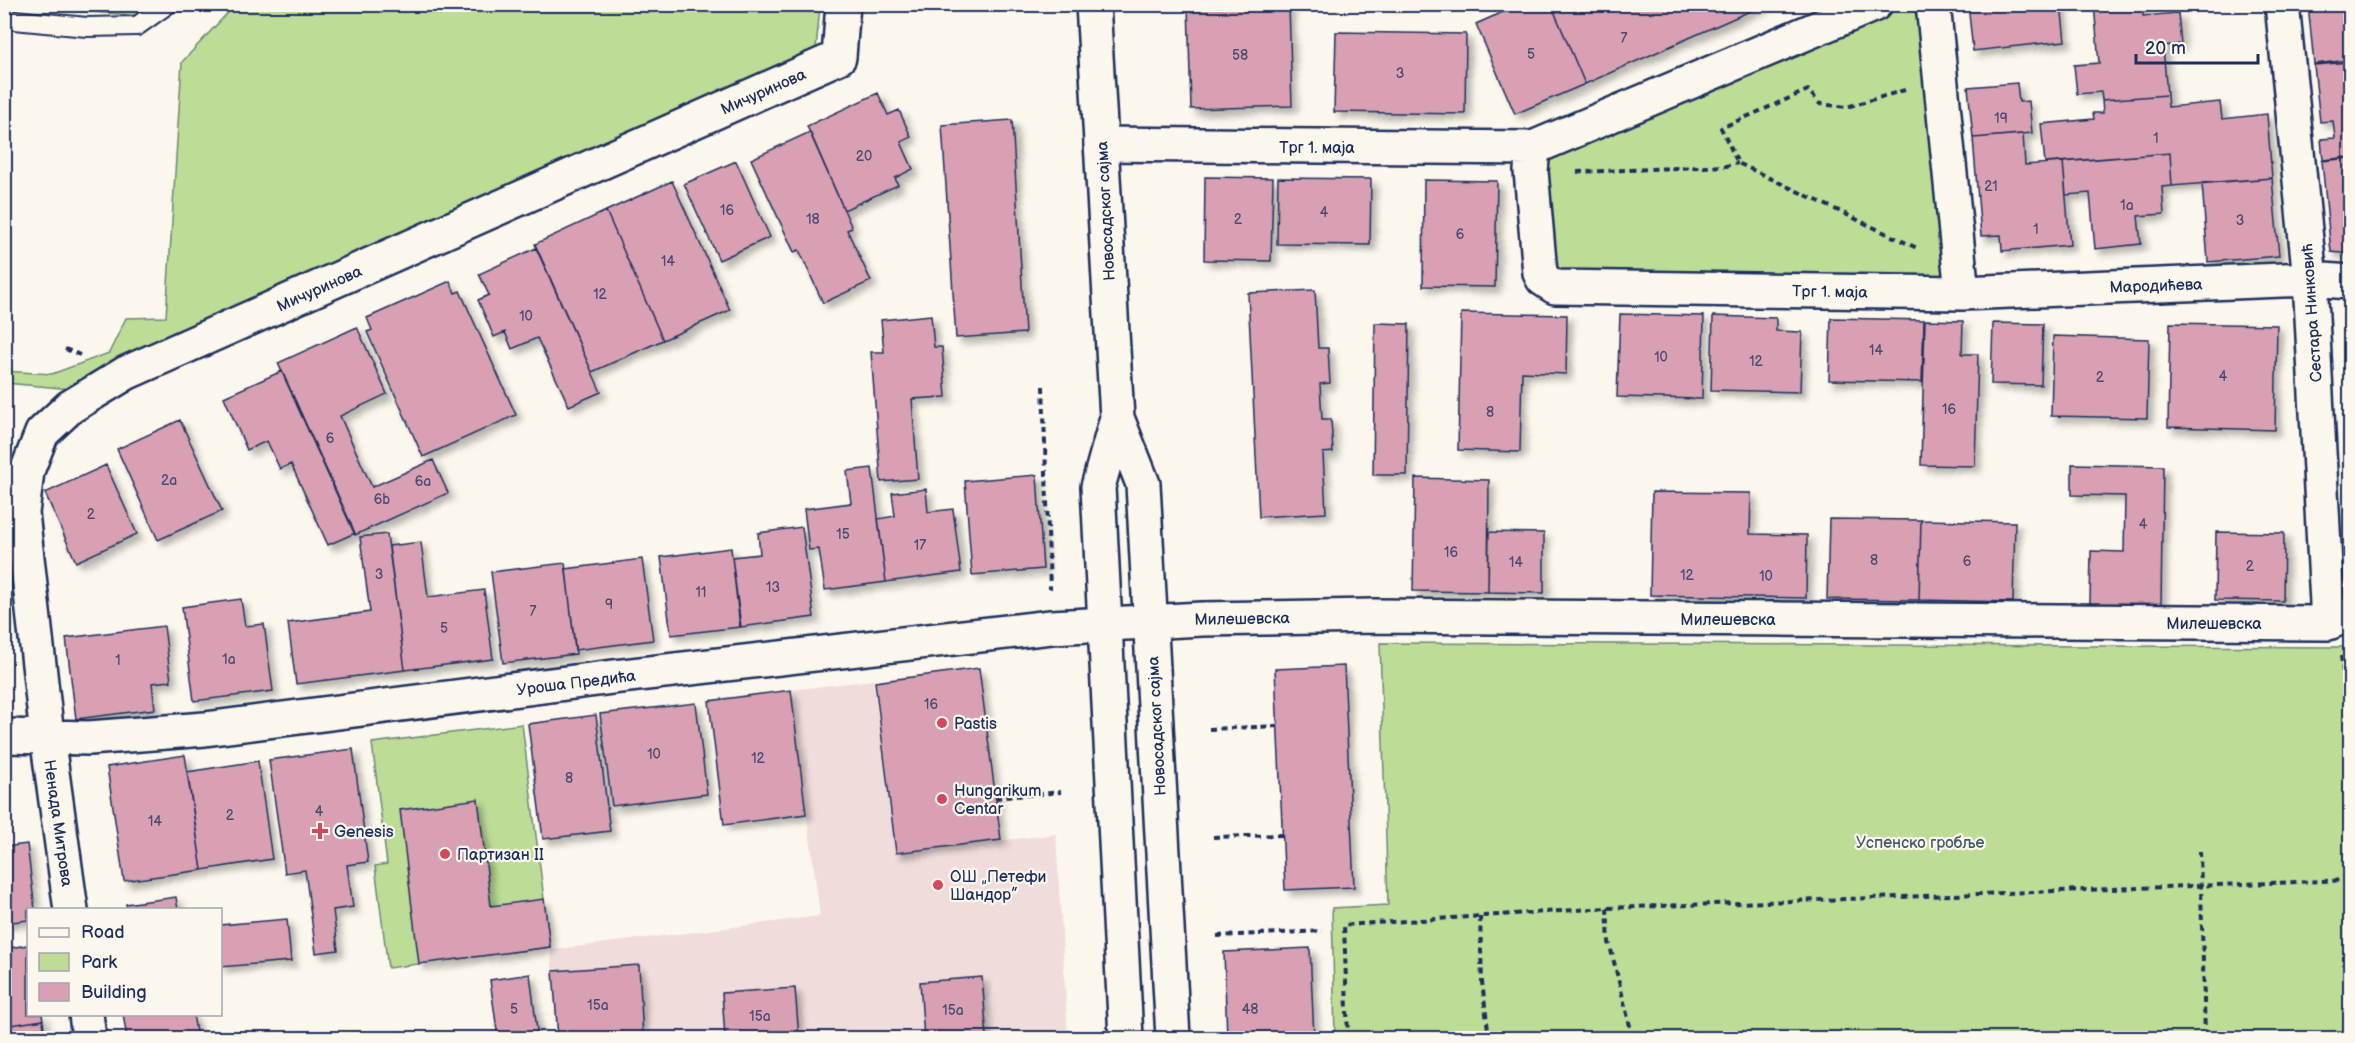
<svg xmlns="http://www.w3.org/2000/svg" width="2355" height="1043" font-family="'Balsamiq Sans',sans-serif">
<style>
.built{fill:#f0dddb}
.green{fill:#bddd96;stroke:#6c867a;stroke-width:1.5}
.building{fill:#d8a0b2;stroke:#1b2f5e;stroke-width:1.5;filter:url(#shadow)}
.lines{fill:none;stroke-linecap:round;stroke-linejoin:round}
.lane-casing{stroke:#1b2f5e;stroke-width:22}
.street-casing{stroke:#1b2f5e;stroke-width:38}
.secondary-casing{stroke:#1b2f5e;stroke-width:38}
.path{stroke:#1b2f5e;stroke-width:4;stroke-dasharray:6 4.5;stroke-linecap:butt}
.lane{stroke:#fbf7ec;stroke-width:18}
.street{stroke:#fbf7ec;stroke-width:33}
.secondary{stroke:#fbf7ec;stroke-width:33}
.poi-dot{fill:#d1495b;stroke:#fbf7ec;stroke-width:2}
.labels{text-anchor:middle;stroke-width:4.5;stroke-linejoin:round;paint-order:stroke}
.number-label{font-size:14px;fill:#4a4b73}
.street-label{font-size:16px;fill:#1b2f5e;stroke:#fbf7ec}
.poi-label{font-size:16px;fill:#1b2f5e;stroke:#fbf7ec;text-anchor:start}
.park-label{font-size:16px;fill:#445a6c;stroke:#fbf7ec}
</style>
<defs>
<filter id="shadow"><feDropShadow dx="5.5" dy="5.5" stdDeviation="3" flood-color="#0004"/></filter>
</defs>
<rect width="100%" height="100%" fill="#fbf7ec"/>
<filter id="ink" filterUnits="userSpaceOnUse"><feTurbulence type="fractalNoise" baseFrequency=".0167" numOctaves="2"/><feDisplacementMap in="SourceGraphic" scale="12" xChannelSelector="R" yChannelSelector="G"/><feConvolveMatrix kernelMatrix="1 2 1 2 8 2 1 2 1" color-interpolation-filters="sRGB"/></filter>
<g filter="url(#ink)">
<path class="built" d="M873,680L895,854L1056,834L1068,1038H557L551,950L820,916L791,690Z"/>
<path class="green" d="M4,5H162L143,16Z
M235,5H820L816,49L125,360L72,389L5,383L4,371L52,374L109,353L126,318L166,317L182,62Z
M1886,5L1906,7L1920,15L1962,293L1555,287L1533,148Z
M1380,643L2350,647V1038H1335L1332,908L1388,905Z
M522,724L550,947L388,968L375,866L387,864L372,743Z"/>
<path class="building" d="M1188,4H1289L1292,106L1191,109Z
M1521,4H1551L1585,84L1515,114L1476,24Z
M1551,4H1766L1585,84Z
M1968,4H2061L2065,41L1973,51Z
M2094,4H2143V16L2178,13L2181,44L2163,46L2167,95L2102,100L2101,92L2077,94L2074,65L2099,63Z
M2308,4H2350V60L2314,64Z
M1336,32L1466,34L1465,114L1334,112Z
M2350,62V157L2323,160L2321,139L2335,138L2333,121L2320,122L2314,65Z
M2017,83L2019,102L2029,101L2032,133L1973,138L1968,87Z
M878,93L888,115L899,110L911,137L901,142L913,169L895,178L898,185L844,210L807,126Z
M2167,95L2168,107L2220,102L2222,119L2267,114L2272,178L2172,186L2170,153L2045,163L2041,124L2094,119L2093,113H2103L2102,100Z
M1012,120L1025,333L956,338L942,125Z
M810,132L852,228L847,230L871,281L823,303L799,250L794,252L751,159Z
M2023,134L2025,165L2063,162L2070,245L2002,251L2001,235L1981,236L1973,138Z
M2170,153L2172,186L2162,187L2164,214L2138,216L2141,244L2095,249L2090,193L2066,195L2063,162Z
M2350,158V254L2331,252L2322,161Z
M736,161L770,237L719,260L684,184Z
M1205,177L1273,178L1271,261L1204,260Z
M1278,178L1371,179L1370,245L1277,244Z
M2272,178L2279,256L2208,262L2202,183Z
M1424,180L1497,181L1495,287L1423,286Z
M672,181L730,310L663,340L606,211Z
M606,211L663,340L592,372L535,244Z
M536,248L601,392L569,406L537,338L512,349L505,332L494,337L478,300L489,295L479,274Z
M450,281L455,293L460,291L516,415L423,457L367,332L372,330L367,318Z
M1315,290L1318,348H1328L1330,383L1320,384L1322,419H1331L1333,452L1323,453L1326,513L1259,517L1248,293Z
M1461,313L1567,315L1566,374L1522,372L1520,452L1458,450Z
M1620,314L1704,316L1702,399L1617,397Z
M931,315L934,347H942L946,397L912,399L918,479L881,482L871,352H884L881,320Z
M1713,316L1776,318V331L1802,332L1800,392L1711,390Z
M1831,318L1924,320L1922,382L1829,380Z
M1925,320L1963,321L1962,354H1978L1975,466L1921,465Z
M1375,323L1409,324L1407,475H1373Z
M1993,323L2043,324L2041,385L1991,384Z
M2170,323L2277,325L2275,430L2168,427Z
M357,327L387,394L340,416L372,487L433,460L448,493L355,535L278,363Z
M2053,336L2149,339L2147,418L2051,416Z
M282,371L355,533L328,545L291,464L280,469L267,441L247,450L224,397Z
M180,420L222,511L158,540L117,449Z
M2072,464L2163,466L2161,605L2090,604L2091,551L2124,552L2125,496L2072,495Z
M106,465L137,534L76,562L45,493Z
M872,468L886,582L825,590L819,549L809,550L804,509L851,503L847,471Z
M1037,475L1043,569L972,575L965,481Z
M1415,478L1489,480L1488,592L1413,591Z
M926,489L928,512L953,509L961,572L886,582L878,519L895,516L892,493Z
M1652,492L1751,493L1750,534L1807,535L1806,598L1650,595Z
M1829,519L1921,520L1919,600L1827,599Z
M1921,520L2015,522L2013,602L1919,600Z
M802,527L814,617L741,627L732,557L760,554L758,533Z
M1489,532L1544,533V593L1488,592Z
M2216,532L2284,533L2283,601L2215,600Z
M387,534L405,670L296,684L288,623L370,612L360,537Z
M421,542L428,597L484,590L493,659L405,670L389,546Z
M731,548L740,627L671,635L661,557Z
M642,559L653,640L575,650L566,569Z
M565,563L576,654L503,663L491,572Z
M241,599L245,626L264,624L273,691L194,701L182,607Z
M164,626L171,681L152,683L155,709L76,719L66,638Z
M1344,666L1354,887L1285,890L1275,669Z
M979,668L1001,840L896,853L875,682Z
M791,690L806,814L724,825L709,701Z
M696,703L707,794L612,806L600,714Z
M596,715L610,831L543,839L528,724Z
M353,749L368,862L347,865L353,907L333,910L338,950L316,953L305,870L285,873L269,760Z
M185,755L202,870L124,881L107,767Z
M258,761L272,859L202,870L187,772Z
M478,799L491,906L544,899L550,947L419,964L400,810Z
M27,844L35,910H28V920L4,923V847Z
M176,897L178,910H127L126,904Z
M287,919L291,961L220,967V925Z
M28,945V1014H42L43,1020L4,1026V949Z
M1310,948L1314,1038H1227L1224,952Z
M639,965L643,1038H558L553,971Z
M530,974L538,1038H498L490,980Z
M982,977L987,1038H924L920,982Z
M795,988L799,1038H725L722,993Z
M123,1014H193L197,1038H127Z
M43,1020L45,1038H4V1026Z"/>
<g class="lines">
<g class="lane-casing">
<path id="lane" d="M4,19L87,27L137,26L168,4"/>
</g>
<g class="street-casing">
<path id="street" d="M2282,4L2310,279L2328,623
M1101,144L1533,148L1875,4
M1533,148L1531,171L1540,273L1543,279L1555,287L1962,293L1933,4
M1962,293L2310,279L2350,282
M4,736L89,738L205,729L613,677L1051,627L1202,619L1373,616L2328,623L2342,617H2350
M71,910L47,736L22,513L27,471L42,433L70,407L126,373L839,57L843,4
M86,1014L89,1038"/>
</g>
<g class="secondary-casing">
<path id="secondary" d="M1093,4L1117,418L1098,487L1126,1038
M1117,418L1143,484L1173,1038"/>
</g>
<path class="path" d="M1905,90L1847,107L1820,104L1808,90L1721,128L1738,163L1919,249
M1577,172L1726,166L1738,163
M65,349L80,355
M1043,386L1050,589
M2341,656L2350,721
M1209,729L1278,726
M995,798L1061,792
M1213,837L1283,835
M2200,851L2205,1038
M1607,908L1609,942L1633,1038
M1480,917L1482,982L1489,1038
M1217,936L1322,931
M1348,1038L1344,925L1607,908L2350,880"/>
<use href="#lane" class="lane"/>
<use href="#street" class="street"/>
<use href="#secondary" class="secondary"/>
</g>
</g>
<g class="poi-dot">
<circle cx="942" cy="723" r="6"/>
<circle cx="942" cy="799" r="6"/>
<path d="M317 822h6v6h6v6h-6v6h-6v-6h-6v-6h6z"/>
<circle cx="445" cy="854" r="6"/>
<circle cx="938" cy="885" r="6"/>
</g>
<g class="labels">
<g class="number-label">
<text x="1624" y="43">7</text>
<text x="1531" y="59">5</text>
<text x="1240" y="60">58</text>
<text x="1400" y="78">3</text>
<text x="2001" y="123">19</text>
<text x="2156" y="143">1</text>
<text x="864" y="161">20</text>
<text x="1991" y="191">21</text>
<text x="2127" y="210">1a</text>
<text x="727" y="215">16</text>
<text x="1324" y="217">4</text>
<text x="813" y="224">18</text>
<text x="1238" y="224">2</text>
<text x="2240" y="225">3</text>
<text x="2036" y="234">1</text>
<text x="1460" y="239">6</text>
<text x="668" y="266">14</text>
<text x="600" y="299">12</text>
<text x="526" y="321">10</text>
<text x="1876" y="355">14</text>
<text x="1661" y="362">10</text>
<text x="1756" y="366">12</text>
<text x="2223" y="381">4</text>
<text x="2100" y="382">2</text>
<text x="1949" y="414">16</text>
<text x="1490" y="417">8</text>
<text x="330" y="443">6</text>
<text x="169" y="485">2a</text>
<text x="423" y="486">6a</text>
<text x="382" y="504">6b</text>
<text x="91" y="519">2</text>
<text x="2143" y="529">4</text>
<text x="843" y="539">15</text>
<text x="920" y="550">17</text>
<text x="1451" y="557">16</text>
<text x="1874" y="565">8</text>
<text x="1967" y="566">6</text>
<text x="1516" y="567">14</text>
<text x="2250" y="571">2</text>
<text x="379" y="579">3</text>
<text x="1687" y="580">12</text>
<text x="1766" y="581">10</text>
<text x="773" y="592">13</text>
<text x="701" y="597">11</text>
<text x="609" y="609">9</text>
<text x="533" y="616">7</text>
<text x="444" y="633">5</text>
<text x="229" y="664">1a</text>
<text x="118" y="665">1</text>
<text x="931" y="709">16</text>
<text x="654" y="759">10</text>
<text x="758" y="763">12</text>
<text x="569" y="783">8</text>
<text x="319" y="816">4</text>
<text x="230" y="820">2</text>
<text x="155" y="826">14</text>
<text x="598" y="1010">15a</text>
<text x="514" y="1014">5</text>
<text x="1250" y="1014">48</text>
<text x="953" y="1015">15a</text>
<text x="760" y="1021">15a</text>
</g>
<g class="street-label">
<text transform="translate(763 91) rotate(-24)" y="6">Мичуринова</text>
<text x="1317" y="153">Трг 1. маја</text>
<text transform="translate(1105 211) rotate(-93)" y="6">Новосадског сајма</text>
<text transform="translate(2156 285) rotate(-2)" y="6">Мародићева</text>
<text transform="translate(319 288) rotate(-24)" y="6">Мичуринова</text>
<text transform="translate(1830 291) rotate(1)" y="6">Трг 1. маја</text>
<text transform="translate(2311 313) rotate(-94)" y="6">Сестара Нинковић</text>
<text transform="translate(1242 618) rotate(-1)" y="6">Милешевска</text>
<text x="1728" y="625">Милешевска</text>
<text x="2214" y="629">Милешевска</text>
<text transform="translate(576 682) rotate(-7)" y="6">Уроша Предића</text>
<text transform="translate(1156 726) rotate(-93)" y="6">Новосадског сајма</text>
<text transform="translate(59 823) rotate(82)" y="6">Ненада Митрова</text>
</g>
<g class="poi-label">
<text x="954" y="729">Pastis</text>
<text x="954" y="796">Hungarikum<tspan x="954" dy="18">Centar</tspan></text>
<text x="334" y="837">Genesis</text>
<text x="457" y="860">Партизан II</text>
<text x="950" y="882">ОШ „Петефи<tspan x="950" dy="18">Шандор”</tspan></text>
</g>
<g class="park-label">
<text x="1920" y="848">Успенско гробље</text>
</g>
</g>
<rect width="2355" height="1043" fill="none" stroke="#fbf7ec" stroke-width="24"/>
<rect x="12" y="12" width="2331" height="1019" fill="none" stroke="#1b2f5e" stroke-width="2" filter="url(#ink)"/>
<rect x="27" y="908" width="195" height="108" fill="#fbf7ec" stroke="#a1a7b3" stroke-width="1.5"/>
<rect x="39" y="928" width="30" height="9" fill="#fbf7ec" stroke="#a1a7b3" stroke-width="1.5"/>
<text x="81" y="938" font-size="18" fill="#1b2f5e">Road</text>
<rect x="39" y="953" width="30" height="18" fill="#bddd96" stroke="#a1a7b3" stroke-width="1.5"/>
<text x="81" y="968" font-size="18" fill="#1b2f5e">Park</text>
<rect x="39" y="983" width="30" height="18" fill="#d8a0b2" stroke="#a1a7b3" stroke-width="1.5"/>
<text x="81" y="998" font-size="18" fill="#1b2f5e">Building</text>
<path d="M2136 54v9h122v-9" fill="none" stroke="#1b2f5e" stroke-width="3"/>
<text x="2145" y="54" font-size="18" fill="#1b2f5e" stroke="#fbf7ec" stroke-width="4.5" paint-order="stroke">20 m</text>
</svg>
